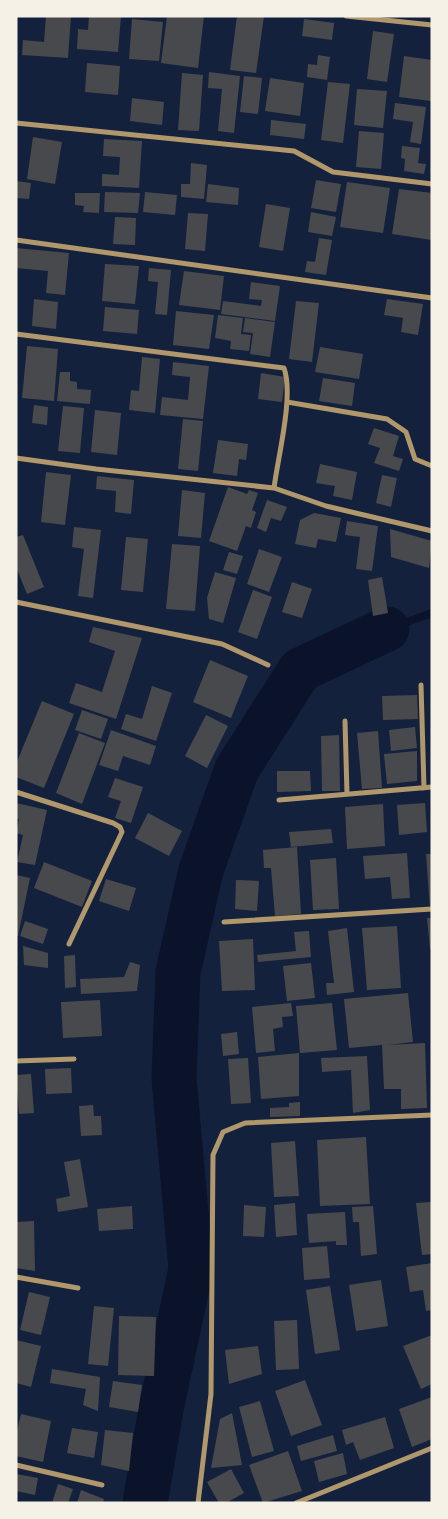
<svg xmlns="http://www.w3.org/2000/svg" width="448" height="1519" font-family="Cabin,sans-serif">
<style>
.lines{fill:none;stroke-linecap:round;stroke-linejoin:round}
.stream{stroke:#0b132b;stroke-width:8}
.river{stroke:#0b132b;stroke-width:45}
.building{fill:#48494c}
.minor{stroke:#b1986c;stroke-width:5}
</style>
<rect width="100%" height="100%" fill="#14213d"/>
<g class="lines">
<path class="stream" d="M387,629L432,613"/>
<path class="river" d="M145,1503L161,1409L191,1269L174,1078L178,972L201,870L237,769L300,670L387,629"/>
</g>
<path class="building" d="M46,16H71L68,58L22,55L23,40L44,42Z
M89,16H121L118,52L77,49L78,29L88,30Z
M167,16H204L198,68L161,63Z
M237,16H264L256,73L230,70Z
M132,19L163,22L159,61L129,59Z
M304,19L334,23L332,40L302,36Z
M373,31L394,34L387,82L367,79Z
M318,55L330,57L327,80L307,77L308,64L317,65Z
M404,56L432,60L431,101L399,97Z
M87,63L120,66L118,95L85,92Z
M209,72L240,76L234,133L218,131L222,89L208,88Z
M182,73L203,75L199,131L178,130Z
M244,76L262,78L258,114L240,112Z
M270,78L304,83L300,116L265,111Z
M328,82L350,84L343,143L321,140Z
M357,89L387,91L383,128L354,125Z
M132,98L164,102L162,125L130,121Z
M395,103L426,107L421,144L410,142L413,122L393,119Z
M271,120L306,124L304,139L270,135Z
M359,131L384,133L381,169L356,167Z
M33,137L62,142L55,184L27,179Z
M104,139L142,141L139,188L102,186V174L119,175L120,157L103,156Z
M402,146L420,148L418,163L426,164L424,174L404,171L405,159L401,158Z
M191,163L207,165L204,199L181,197V184H190Z
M316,180L341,184L336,212L311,208Z
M16,181L31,183L29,199L16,198Z
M347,182L390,188L383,233L340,227Z
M208,184L239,188L238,205L206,202Z
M399,189L432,193V240L392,234Z
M105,192L140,193L138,213L104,212Z
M145,192L177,195L175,215L143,212Z
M75,193H100L99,213L83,212L84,206L75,205Z
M266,204L290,208L283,251L259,247Z
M311,212L336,217L332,236L308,232Z
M188,213L208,214L205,251L185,249Z
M115,217L136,218L135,245L113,244Z
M319,238L332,240L326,275L305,272L307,261L315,262Z
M16,248L69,253L65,295L46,293L48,271L16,268Z
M105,264L139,266L135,304L102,301Z
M149,268L171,270L167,315L155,314L158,282L148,281Z
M184,271L224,276L220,310L179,305Z
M251,282L280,286L275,321L221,314L223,301L261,306L262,300L249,299Z
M34,299L58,302L56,329L32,326Z
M387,299L423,304L418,335L401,332L403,318L384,315Z
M296,301L319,303L312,362L289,359Z
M105,307L139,310L137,334L103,331Z
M176,311L214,315L209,349L173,345Z
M218,315L243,318L241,334L251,335L249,351L230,349L231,341L215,338Z
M245,318L275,322L270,357L250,354L253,333L243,332Z
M27,346L58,349L54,401L22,398Z
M320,347L363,354L359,379L315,372Z
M142,357L160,359L155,413L129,410L131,390L139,391Z
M173,362L209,366L203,419L160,415L162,397L188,400L190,377L172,375Z
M60,372H70V381L77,382V389L91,390L90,404L57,401Z
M261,373L285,377L282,402L258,399Z
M323,378L355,383L352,406L319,401Z
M34,405L48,407L47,425L32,423Z
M63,406L84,408L80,453L58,451Z
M95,410L121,413L117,455L91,452Z
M183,419L203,421L198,471L178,469Z
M374,428L399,436L393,456L403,459L399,471L374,463L380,448L368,444Z
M218,440L248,444L246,460L239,459L237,476L213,473Z
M320,464L357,472L352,500L333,496L335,486L316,483Z
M46,472L71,475L65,525L41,522Z
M382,475L397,478L391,507L376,503Z
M97,476L134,480L131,514L115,512L116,491L96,489Z
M228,487L247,494L249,490L258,493L252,510L256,512L251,528L246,526L237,551L209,541Z
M182,490L205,493L201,538L178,536Z
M267,500L287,507L281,521L271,518L266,532L257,528Z
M314,513L341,518L336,542L318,539L316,548L295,544L300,520Z
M347,521L378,526L372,571L356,569L360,537L345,535Z
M74,527L101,530L93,598L78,596L84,549L72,547Z
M390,529L432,541L429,568L391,557Z
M23,535L44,587L27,594L16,567V537Z
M126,537L148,539L143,592L121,590Z
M172,544L200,546L195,611L166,609Z
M259,549L282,557L269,592L247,584Z
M229,552L243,556L237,574L223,570Z
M215,572L236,578L223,623L209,619L207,598Z
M382,577L388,613L373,616L368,580Z
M292,582L312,589L302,618L282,612Z
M253,590L272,597L257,639L238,632Z
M93,627L142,638L116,719L69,703L76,683L102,692L115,651L89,642Z
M210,660L248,676L231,718L193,702Z
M152,686L172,693L156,741L121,729L126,714L142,719Z
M417,695L418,719L383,720L382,696Z
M42,701L74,714L44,788L16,777V764Z
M82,710L108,719L101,739L75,730Z
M206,715L228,726L207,768L185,756Z
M415,727L417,748L391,751L389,730Z
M111,730L156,746L150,765L123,756L118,771L99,765Z
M378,731L382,788L362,789L357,733Z
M79,733L105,743L82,804L56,793Z
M339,735L340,791H322L321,736Z
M417,751V781L387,784L384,754Z
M277,771H310L311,791L277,792Z
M115,778L143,787L131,823L115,818L121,801L108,797Z
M16,803L47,810L35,865L17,862L23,835L16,833L19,819L16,818Z
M425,803L427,832L399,835L397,805Z
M383,804L385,846L347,849L345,807Z
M148,813L182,831L169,856L135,838Z
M331,829L333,843L291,847L289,832Z
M297,847L301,914L275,916L271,868H264L263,850Z
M407,853L410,898L392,899L390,877L365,879L363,856Z
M426,854H432V909H430Z
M336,858L339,909L313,910L310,860Z
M44,862L92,881L82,907L34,888Z
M16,875L30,878L18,936H16Z
M106,879L136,888L129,911L99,901Z
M236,880L259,881L257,911L235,909Z
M427,918H432V949H430Z
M25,921L48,929L43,944L20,936Z
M397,926L401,988L367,990L362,928Z
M347,928L354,992L327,995L326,983H334L328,931Z
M309,931L311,957L258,962L257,955L296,951L294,932Z
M253,939L255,990L222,991L219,941Z
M23,946L48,953V968L24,965Z
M75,955L76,987L65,988L64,956Z
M130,962L140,965L137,991L81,994L80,979L124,977Z
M311,963L315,998L287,1001L283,966Z
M408,993L413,1042L388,1045L425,1043L427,1108L401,1109V1089H384L382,1045L349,1048L344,999Z
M100,1000L102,1036L63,1038L61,1002Z
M291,1003L293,1016L282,1017L283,1027L273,1029L275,1051L256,1053L252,1007Z
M332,1003L337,1050L300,1053L296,1006Z
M237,1032L239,1054L223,1056L221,1034Z
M299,1053V1096L261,1099L258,1057Z
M367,1056L370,1110L353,1113L351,1070L322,1072L321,1058Z
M248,1058L251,1103L231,1104L228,1059Z
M71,1068L72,1093L46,1094L45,1069Z
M31,1074L34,1113L19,1114L16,1075Z
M300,1102V1116L270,1117V1108L289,1107V1103Z
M93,1105L94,1116H101L102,1135L81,1136L79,1106Z
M366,1137L370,1204L320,1206L317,1140Z
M295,1141L299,1196L274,1197L271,1143Z
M80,1159L88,1207L58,1212L56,1199L70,1196L64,1162Z
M431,1202L432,1254L422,1255L416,1203Z
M295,1203L297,1235L276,1237L274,1205Z
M244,1205L266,1207L264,1237L243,1236Z
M132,1206L133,1229L99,1231L97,1209Z
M373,1206L377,1254L361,1256L359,1222H353L352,1207Z
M345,1212L347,1245H336V1241L309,1243L307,1214Z
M34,1221L35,1271L16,1268V1222Z
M327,1246L330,1278L304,1280L302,1248Z
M432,1263V1310L426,1311L423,1290L410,1292L406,1267Z
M381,1280L388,1326L356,1331L349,1285Z
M330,1286L340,1350L315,1354L306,1290Z
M29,1292L50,1297L41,1335L20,1330Z
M94,1306L114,1308L108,1366L88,1364Z
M119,1316L156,1317L154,1376L118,1375Z
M297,1320L299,1369L276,1370L274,1321Z
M432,1335V1384L421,1389L403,1346Z
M16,1340L41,1346L31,1387L16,1383Z
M258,1346L262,1374L229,1384L225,1350Z
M52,1369L100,1377L98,1411L83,1405L86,1389L50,1383Z
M305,1380L322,1425L291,1436L275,1391Z
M113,1381L142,1385L138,1412L109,1407Z
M432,1397V1439L412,1447L399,1409Z
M260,1401L274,1451L252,1457L239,1407Z
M232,1413L242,1465L211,1468L220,1419Z
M21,1414L51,1421L43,1462L16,1456V1436Z
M385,1417L394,1448L360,1460L353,1442L346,1445L342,1430Z
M72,1428L98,1432L94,1458L67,1453Z
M105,1430L133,1433L129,1471L101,1465Z
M333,1435L337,1451L301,1461L297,1446Z
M288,1451L302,1491L263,1503L249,1465Z
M343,1453L347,1474L319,1482L314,1461Z
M231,1469L244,1493L226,1503H219L207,1482Z
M16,1474L38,1478L35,1495L16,1491Z
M58,1484L73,1489L68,1503H52Z
M81,1490L104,1499L103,1503H77Z"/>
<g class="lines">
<path class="minor" d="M346,16L432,25
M16,123L294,151L333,172L432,184
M16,240L432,298
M16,334L284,368C294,396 278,456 274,488
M287,402L387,419L406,432L415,459L432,466
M16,458L96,469L274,488L326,506L432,531
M16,602L222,644L268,665
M421,685L424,788
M345,721L347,794
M16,792L113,823L120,827L122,832L69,944
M279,800L432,787
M224,922L432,909
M16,1061L74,1059
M16,1277L78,1288
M16,1465L102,1485
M198,1503L211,1394L213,1155L223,1132L245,1123L432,1115
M296,1503L432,1448"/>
</g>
<rect width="448" height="1519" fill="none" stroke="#f6f1e7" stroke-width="35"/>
</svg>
